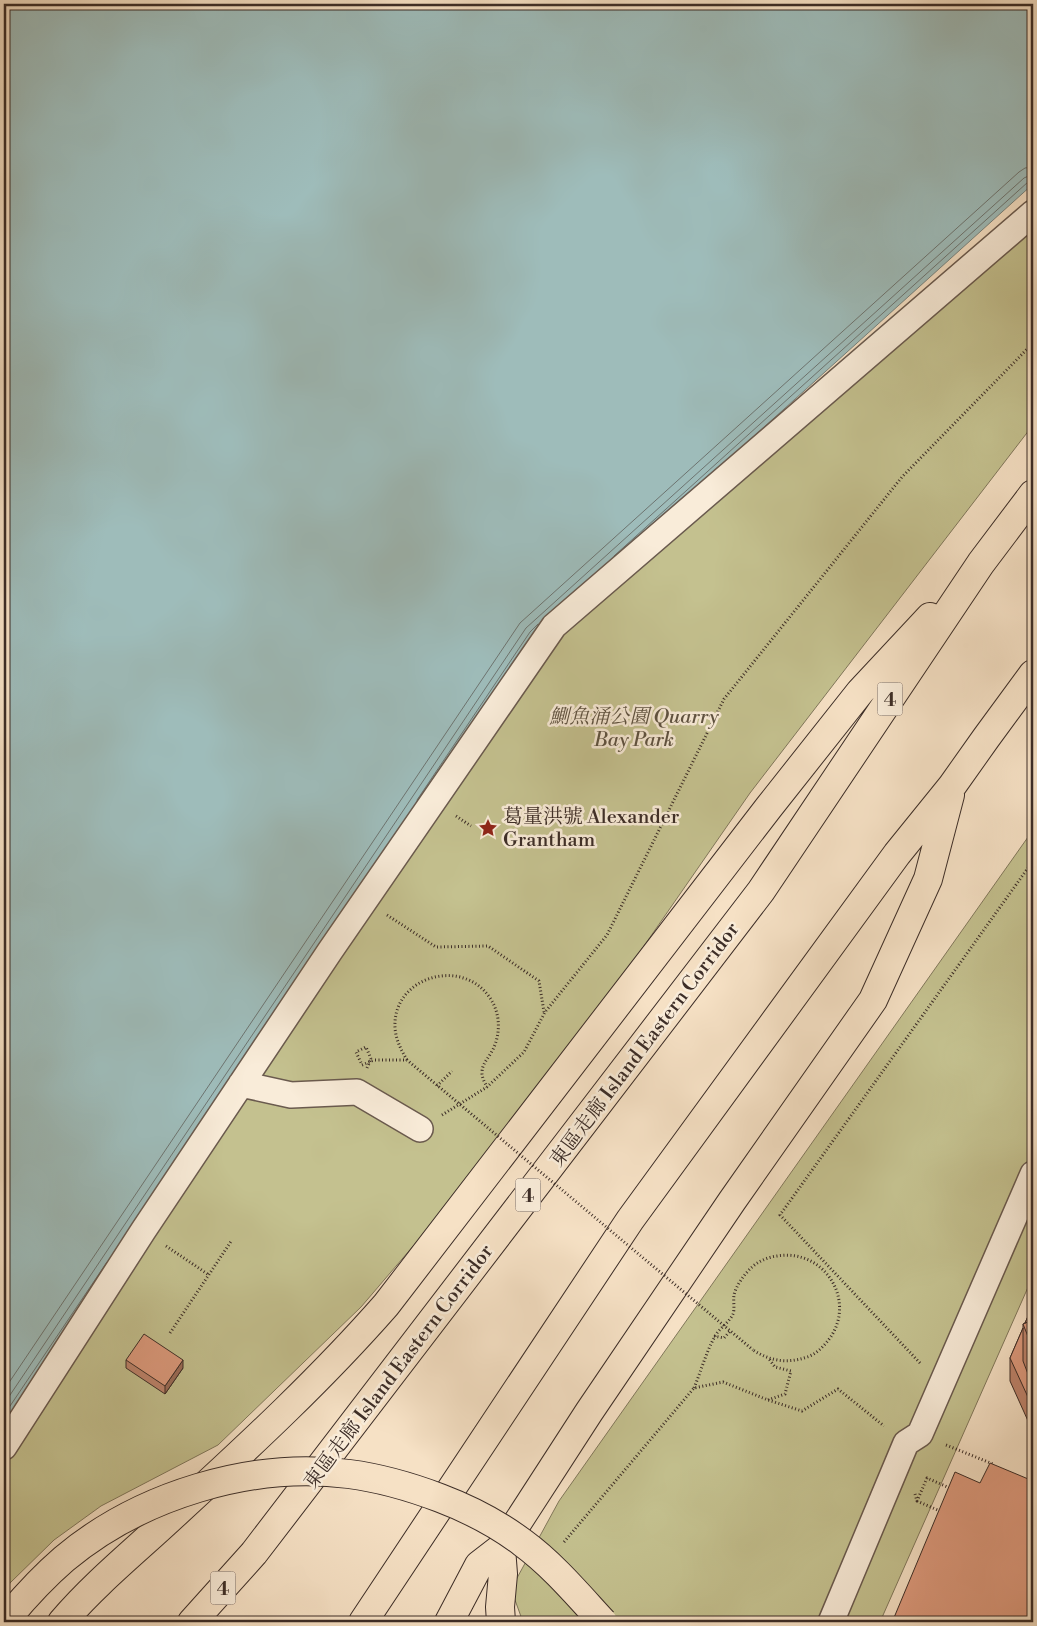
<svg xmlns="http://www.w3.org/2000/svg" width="1037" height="1626" font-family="'Libre Bodoni','Noto Serif TC',serif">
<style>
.green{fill:#c4c18f;stroke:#80775b}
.water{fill:#9ebcba;stroke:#77837f}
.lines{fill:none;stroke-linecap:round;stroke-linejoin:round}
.shore{stroke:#6d7470;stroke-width:1}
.pedestrian-casing{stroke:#6a5a4e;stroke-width:28}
.motorway-casing{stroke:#3c2d27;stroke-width:30}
.path{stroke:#3c2d27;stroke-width:3;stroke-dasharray:1 2.5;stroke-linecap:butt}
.pedestrian{stroke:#f9ecd9;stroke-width:25}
.motorway{stroke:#f6e1c5;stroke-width:28}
.motorway-bridge-casing{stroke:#3c2d27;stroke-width:30;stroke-linecap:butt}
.path-bridge{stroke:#3c2d27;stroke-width:3;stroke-dasharray:1 2.5;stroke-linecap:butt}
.motorway-bridge{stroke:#f6e1c5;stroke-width:28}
.wall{fill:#be846c;stroke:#3c2d27}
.shaded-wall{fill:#9b6c58;stroke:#3c2d27}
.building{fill:#dd9a7d;stroke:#3c2d27}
.labels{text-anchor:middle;stroke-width:5;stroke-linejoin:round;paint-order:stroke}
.shield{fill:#f9ecd9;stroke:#75665c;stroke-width:1}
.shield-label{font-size:19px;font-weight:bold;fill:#3c2d27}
.park-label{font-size:20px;font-style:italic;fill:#5e5241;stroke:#f9ecd9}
.poi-label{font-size:20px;fill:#3c2d27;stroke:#f9ecd9;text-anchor:start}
.street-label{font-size:20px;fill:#3c2d27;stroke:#f9ecd9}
</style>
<rect width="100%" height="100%" fill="#f6e1c5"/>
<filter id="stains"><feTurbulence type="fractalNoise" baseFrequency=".004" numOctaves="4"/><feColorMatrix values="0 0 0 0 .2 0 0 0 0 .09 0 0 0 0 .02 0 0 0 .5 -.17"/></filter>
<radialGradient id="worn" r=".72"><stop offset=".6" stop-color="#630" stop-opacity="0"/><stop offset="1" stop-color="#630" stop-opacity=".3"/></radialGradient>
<path class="green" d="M1033,197V425L750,793L533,1106L361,1307L218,1445L101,1506L54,1540L10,1583L4,1593V1427L536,637Z
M1033,830V1276L880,1622H523L511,1589L559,1501Z"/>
<path class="water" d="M4,4H1033V184L535,634L4,1424Z"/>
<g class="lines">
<path class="shore" d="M614,556L1028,182L1033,181
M417,800L530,632L538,624
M4,1390L520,623L1019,172L1025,168L1033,167
M4,1404L526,628L1024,178L1033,174
M4,1415L107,1262"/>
<g class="pedestrian-casing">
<path id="pedestrian" d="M241,1084L291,1095L357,1092L420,1129
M4,1447L143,1231L330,951L554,626L1033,213
M831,1622L906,1443L920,1434L1033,1174"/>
</g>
<g class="motorway-casing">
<path id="motorway" d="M62,1622C97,1581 140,1547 179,1510C251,1444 322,1378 386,1305L769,807L860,692L930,617
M192,1622L254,1553L761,891L981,563L1033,494
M363,1622L630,1220L897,854L952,786L986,738L1033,674
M449,1622L479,1565L501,1548L589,1412L732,1201L873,1000L928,879L950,795
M501,1622L500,1607L503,1574L501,1548"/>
</g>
<path class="path" d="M456,816L471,826
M387,915L436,947L488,946L539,981L544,1012
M407,1060C401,1050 396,1040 395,1028C392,977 462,956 490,998C501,1014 501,1036 491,1053C487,1060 482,1064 482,1073C482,1078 485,1083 487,1087
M367,1068L371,1059
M437,1086L452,1071
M442,1115L487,1087L524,1052L545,1012L607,935L724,699L902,477L1033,343
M166,1246L209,1275
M170,1333L232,1240
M714,1336L724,1338L730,1331
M920,1363L780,1215L1033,861
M694,1388C701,1371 706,1353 714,1338C718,1329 729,1323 733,1314C735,1309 733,1301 734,1295C736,1286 743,1276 750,1269C757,1262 767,1257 777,1256C823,1248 857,1299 830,1338C824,1346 817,1354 807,1357C787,1364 770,1361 753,1350
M768,1400L785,1394L791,1371L775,1367L769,1359
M946,1445L993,1464
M915,1494L917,1501L927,1478L952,1489
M917,1501L942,1512
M564,1542L694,1388L723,1382L768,1400L802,1411L838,1389L884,1426"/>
<use href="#pedestrian" class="pedestrian"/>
<use href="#motorway" class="motorway"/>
<g class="motorway-bridge-casing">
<path id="motorway-bridge" d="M4,1622C22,1600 42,1578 64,1559C139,1496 251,1461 349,1474C380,1478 411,1487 440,1498C469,1509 498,1524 523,1543C553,1565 578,1595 603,1622"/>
</g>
<path class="path-bridge" d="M371,1059L366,1047L356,1052L362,1065L374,1060H407L753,1350"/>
<use href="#motorway-bridge" class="motorway-bridge"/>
</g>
<path class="wall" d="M1033,1294V1432L1010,1381V1358L1023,1328V1324L1025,1323L1033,1305Z
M126,1360L183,1368L165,1394L126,1368Z"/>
<path class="shaded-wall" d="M183,1360V1368L165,1394V1386Z"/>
<path class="building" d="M1033,1305V1320L1025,1323Z
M1033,1320V1349L1023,1324Z
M1023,1328V1361L1033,1387V1408L1010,1358Z
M144,1334L183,1360L165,1386L126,1360Z
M990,1463L1033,1481V1622H886L893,1620L955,1472L980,1483Z"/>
<defs>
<g id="sight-bare" transform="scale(1.5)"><path d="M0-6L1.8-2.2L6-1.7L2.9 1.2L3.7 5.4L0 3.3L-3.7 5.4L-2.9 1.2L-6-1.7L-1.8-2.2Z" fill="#8f2418" stroke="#f9ecd9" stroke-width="2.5" paint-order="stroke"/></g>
</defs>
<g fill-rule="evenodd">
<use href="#sight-bare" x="488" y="828"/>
</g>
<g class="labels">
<g class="shield">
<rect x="877.5" y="682.5" width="25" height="33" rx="4"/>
<rect x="515.5" y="1178.5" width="25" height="33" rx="4"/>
<rect x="210.5" y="1571.5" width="25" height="33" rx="4"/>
</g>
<g class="shield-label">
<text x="890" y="706">4</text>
<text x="528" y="1202">4</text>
<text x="223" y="1595">4</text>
</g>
<g class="park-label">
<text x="634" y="723">鰂魚涌公園 Quarry<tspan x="634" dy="23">Bay Park</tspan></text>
</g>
<g class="poi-label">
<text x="503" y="823">葛量洪號 Alexander<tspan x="503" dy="23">Grantham</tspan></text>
</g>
<g class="street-label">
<text transform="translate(644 1044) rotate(-53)" y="7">東區走廊 Island Eastern Corridor</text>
<text transform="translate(398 1366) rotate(-53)" y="7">東區走廊 Island Eastern Corridor</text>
</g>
</g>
<rect width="1037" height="1626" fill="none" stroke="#f6e1c5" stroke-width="20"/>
<rect x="5" y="5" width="1027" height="1616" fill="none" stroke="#3c2d27" stroke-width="2.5"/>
<rect x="10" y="10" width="1017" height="1606" fill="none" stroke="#3c2d27"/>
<rect width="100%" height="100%" filter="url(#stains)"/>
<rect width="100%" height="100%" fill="url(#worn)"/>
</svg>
